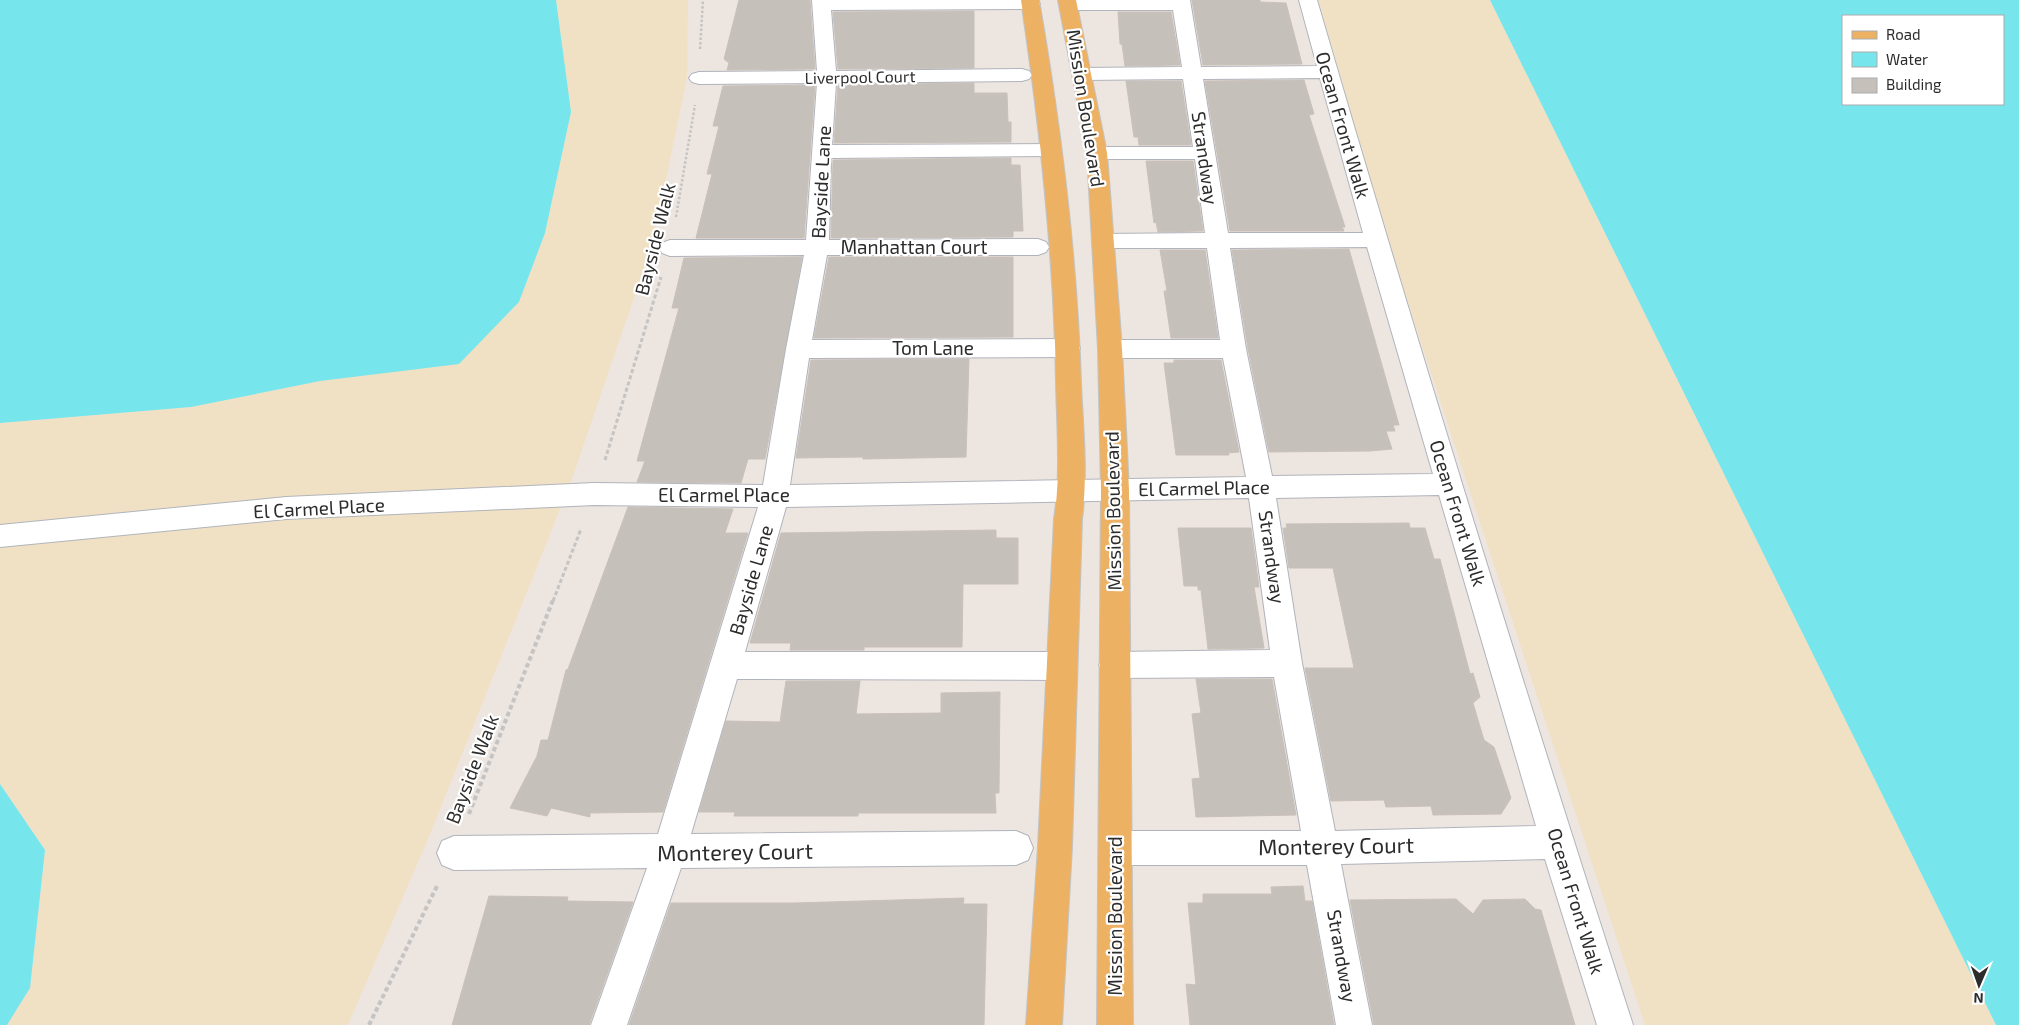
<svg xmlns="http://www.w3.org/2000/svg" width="2019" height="1025" font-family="'Exo 2',sans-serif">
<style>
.sand{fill:#f1e1c4}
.water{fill:#76e5ec;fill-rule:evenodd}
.building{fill:#c6c0bb;stroke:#c9c0b9}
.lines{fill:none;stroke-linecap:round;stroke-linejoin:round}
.minor-casing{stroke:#b0b4bc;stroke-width:2}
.major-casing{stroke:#c4c4c4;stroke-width:2}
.path-far2{stroke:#c4c4c4;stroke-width:2.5;stroke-dasharray:2.5 2;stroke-linecap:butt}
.path-far1{stroke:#c4c4c4;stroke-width:3;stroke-dasharray:4 2.5;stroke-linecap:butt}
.path{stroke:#c4c4c4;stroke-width:4;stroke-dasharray:4.5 3;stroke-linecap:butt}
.minor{fill:#fff;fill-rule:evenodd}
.major{fill:#edb164;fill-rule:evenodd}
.labels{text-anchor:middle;stroke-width:4.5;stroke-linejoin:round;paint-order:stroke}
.far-street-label{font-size:16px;fill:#2c2c2c;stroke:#fff}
.street-label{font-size:19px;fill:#2c2c2c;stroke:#fff}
.near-street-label{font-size:22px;fill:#2c2c2c;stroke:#fff}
</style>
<rect width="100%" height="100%" fill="#ede5df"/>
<path class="sand" d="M533,0H688L687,78L653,242L571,482L431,832L348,1025H7L30,988L45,850L0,784V423L191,407L320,381L519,302L545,233L571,111L567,91Z
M1318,0H1490L1996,1025H1645L1385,233Z"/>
<path class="water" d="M0,0H556L571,112L545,233L519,302L459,364L320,381L191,407L0,423Z
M1490,0H2019V1025H1996ZM1843,16H2003V104H1843Z
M0,784L45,850L30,988L7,1025H0Z"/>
<path class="building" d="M739,0H810L815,69L727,70L729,63L724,59Z
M1192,0H1260V2L1286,3L1302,64L1203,65Z
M974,11V68L838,69L833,12Z
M1118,12H1171L1180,65L1125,66L1122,44H1120Z
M1304,80L1314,114L1309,115L1345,227H1342L1344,231H1230L1205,81Z
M1126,81H1181L1191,145H1139L1138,137H1134Z
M974,83V93H1007L1008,122H1011V142L834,143L838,85Z
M815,85L804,238H696L712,174H707L719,126H713L723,86Z
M1011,158V165H1020L1023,231H1013V237L831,238L833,160Z
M1146,161H1193L1203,231L1158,232L1156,222L1154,223Z
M1349,249L1399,425H1393L1395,431H1386L1392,449L1371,451L1269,452L1248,349L1232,250Z
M1160,250H1205L1218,338H1171L1164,291H1167Z
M802,257L765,459H748L741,483L637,482L645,461H637L679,308H672L684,258Z
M829,257H1013V337L814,338Z
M969,359L966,457L863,459V457L796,458L811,360Z
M1174,360H1221L1239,452L1228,453L1229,455H1176L1164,363H1174Z
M628,507L733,509L725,533H748L663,812L590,813V817L551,808L547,816L510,808L537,756L541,740H548L566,670L568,669Z
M1409,523L1410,528H1425L1434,559H1440L1470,674L1473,673L1480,697L1473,703L1484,740L1494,747L1511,798L1501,814L1433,815L1431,806L1386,807L1384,800L1331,801L1305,668H1354L1333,568H1289L1283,528H1287L1286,524Z
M1178,528H1251L1259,587H1254L1264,648L1208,649L1201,590H1198V586H1184Z
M996,530V538H1018V584H963L962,647H864V650H790L791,643H750L781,533Z
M1196,679H1272L1296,815L1196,817L1192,779L1200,778L1192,714L1201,713Z
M786,681H860L856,714L941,713V693L1000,692L999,793H995L996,813H858V816H734L735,812H699L726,721L780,722Z
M1303,886L1305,901H1312L1334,1025H1190L1186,984L1196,985L1188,903H1203V894H1272L1271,887Z
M489,896L568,897L567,901L633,902L589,1025H452Z
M964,898L963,904H987L984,1025H629L671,903H794Z
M1456,899L1473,914L1483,900L1525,899L1535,909L1541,910L1575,1025H1374L1350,900Z"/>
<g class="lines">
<g class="minor-casing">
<path id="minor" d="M812,0H1037L1040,4L1037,8L1031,9L831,10L836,71L1022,69L1029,71L1032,75L1029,79L1022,81L836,83L832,145L1051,144L1058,145L1061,150L1058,155L1051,156L831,158L829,240L1038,239L1046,242L1049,247L1046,252L1038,255H827L812,340L1068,339L1077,342L1080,348L1077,354L1068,357L809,358L790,485L1246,477L1223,358H1110L1101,355L1098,349L1101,343L1110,340H1220L1207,248H1104L1096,246L1093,241L1096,236L1104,234L1205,233L1195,159H1097L1090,158L1087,153L1090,148L1097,147H1193L1183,79L1082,80L1075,78L1072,74L1075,70L1082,68L1182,67L1173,10H1068L1062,9L1059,5L1062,1L1066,0H1190L1201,67L1317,66L1299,0H1317C1417,343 1523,685 1633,1025H1597L1545,859L1341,864L1372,1025H1336L1307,865H1116L1104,860L1099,848L1104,836L1116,831H1301L1274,677L1114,678L1103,675L1099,665L1103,655L1114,652L1270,650L1249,498L786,507L745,652H1062L1073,656L1077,666L1073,676L1062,680L737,679L691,834L1016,831L1028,836L1033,848L1028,860L1016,865L681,868L627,1025H591L647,868L454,870L442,865L437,853L442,841L454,836L658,834L758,507L594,505L286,519L0,547V525L286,497L594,483L763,485L786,349L804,255L670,256L662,253L659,248L662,243L670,240H806L817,83L699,84L692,82L689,78L692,74L699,72L817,71ZM1320,78L1363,233H1228L1203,79ZM1367,247L1433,474L1272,476L1246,349L1230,248ZM1439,495L1536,826L1335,831L1302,663L1276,498Z"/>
</g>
<g class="major-casing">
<path id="major" d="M1021,0H1039C1061,127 1077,254 1081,383C1083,428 1088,474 1082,519L1072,847L1062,1025H1026L1038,847L1054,519C1061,474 1057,429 1056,383C1054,255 1040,127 1021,0Z
M1058,0H1076L1107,153L1122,349L1129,490L1133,1025H1097L1101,490L1098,349L1087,153Z"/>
</g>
<path class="path-far2" d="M700,49L703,0
M676,217L695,105"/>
<path class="path-far1" d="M605,460L661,277
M553,601L581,529"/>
<path class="path" d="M469,814L553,600
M369,1025L437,886"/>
<use href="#minor" class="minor"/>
<use href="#major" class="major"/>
</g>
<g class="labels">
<g class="far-street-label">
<text transform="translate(860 77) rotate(-1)" y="6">Liverpool Court</text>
</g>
<g class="street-label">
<text transform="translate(1086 108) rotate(81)" y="7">Mission Boulevard</text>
<text transform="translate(1343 125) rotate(74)" y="7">Ocean Front Walk</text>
<text transform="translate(1205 158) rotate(82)" y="7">Strandway</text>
<text transform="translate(821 182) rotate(-87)" y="7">Bayside Lane</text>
<text transform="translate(655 239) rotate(-76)" y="7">Bayside Walk</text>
<text x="914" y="254">Manhattan Court</text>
<text x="933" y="355">Tom Lane</text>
<text transform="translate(1204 488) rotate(-1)" y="7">El Carmel Place</text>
<text x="724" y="502">El Carmel Place</text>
<text transform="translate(319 508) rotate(-3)" y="7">El Carmel Place</text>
<text transform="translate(1113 511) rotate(-91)" y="7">Mission Boulevard</text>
<text transform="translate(1458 513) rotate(73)" y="7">Ocean Front Walk</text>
<text transform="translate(1272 557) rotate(82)" y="7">Strandway</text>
<text transform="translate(751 580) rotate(-74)" y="7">Bayside Lane</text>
<text transform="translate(472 769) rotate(-69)" y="7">Bayside Walk</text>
<text transform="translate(1576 901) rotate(73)" y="7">Ocean Front Walk</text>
<text transform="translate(1115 916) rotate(-90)" y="7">Mission Boulevard</text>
<text transform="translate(1342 956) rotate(80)" y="7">Strandway</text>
</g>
<g class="near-street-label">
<text transform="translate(1336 846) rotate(-1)" y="8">Monterey Court</text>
<text transform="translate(735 852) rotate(-1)" y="8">Monterey Court</text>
</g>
</g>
<rect x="1842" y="15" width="162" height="90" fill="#ffffff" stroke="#ababab"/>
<rect x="1852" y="31" width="25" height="8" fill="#edb164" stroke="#ababab"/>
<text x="1886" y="40" font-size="15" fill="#2c2c2c">Road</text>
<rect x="1852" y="52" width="25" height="15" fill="#76e5ec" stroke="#ababab"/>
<text x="1886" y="65" font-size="15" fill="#2c2c2c">Water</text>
<rect x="1852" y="78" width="25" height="15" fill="#c6c0bb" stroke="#ababab"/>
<text x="1886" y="90" font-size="15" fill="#2c2c2c">Building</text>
<g transform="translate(1979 985) rotate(182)" stroke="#ffffff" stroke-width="4" paint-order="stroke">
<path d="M0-4L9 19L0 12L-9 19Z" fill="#2c2c2c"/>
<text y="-8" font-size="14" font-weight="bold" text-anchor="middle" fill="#2c2c2c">N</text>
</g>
</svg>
